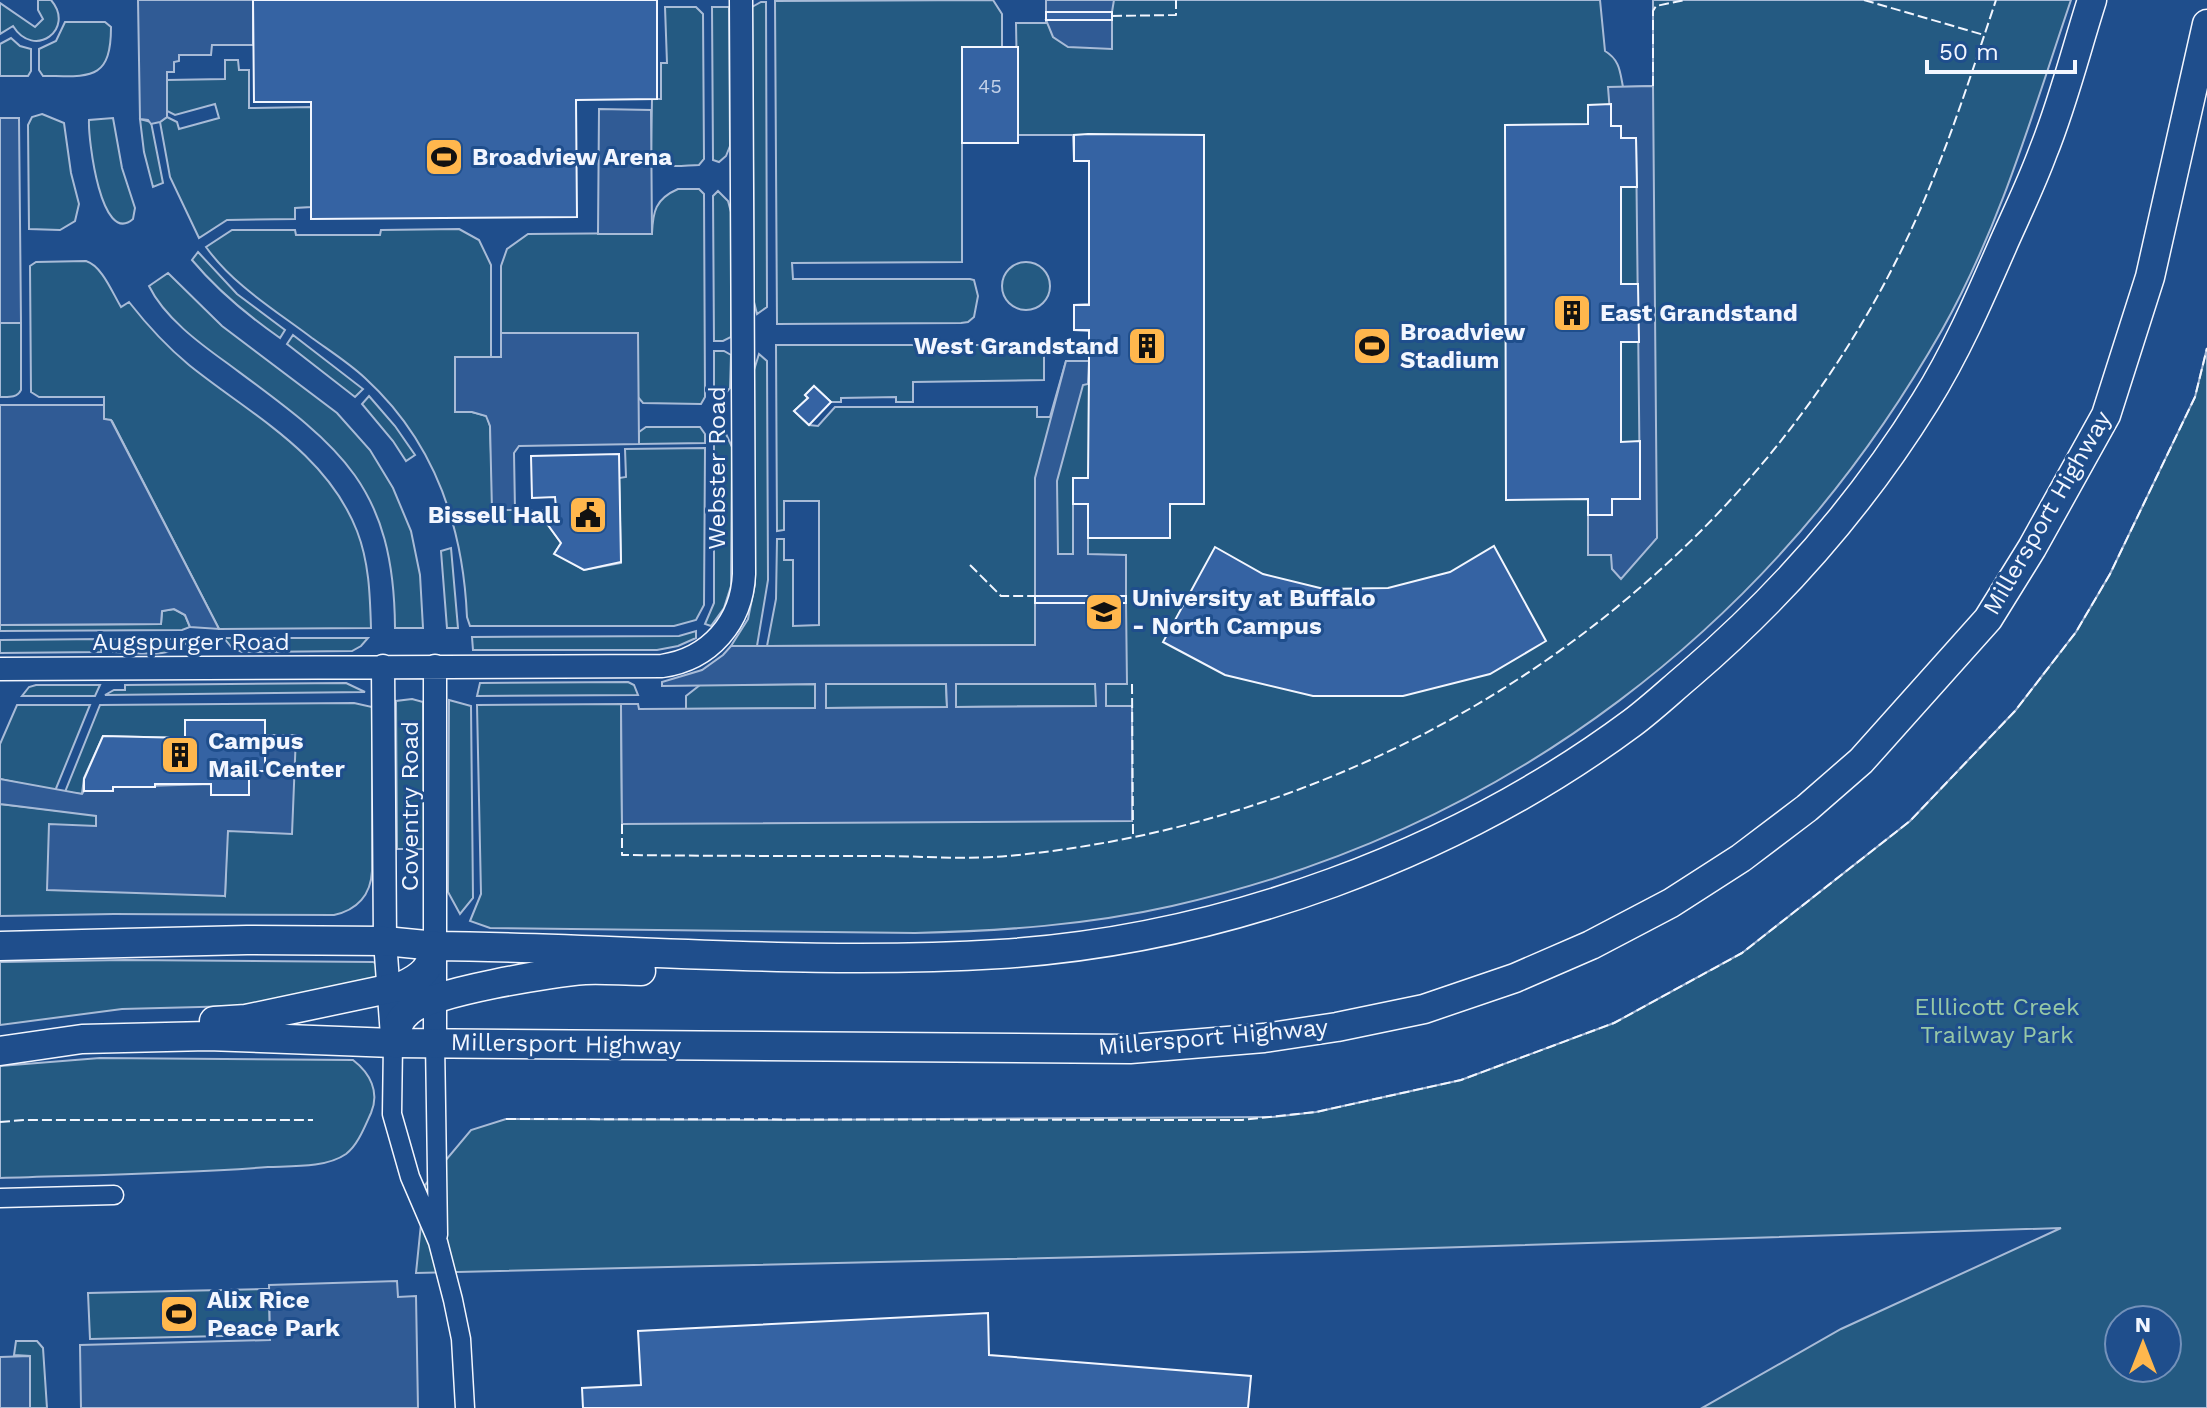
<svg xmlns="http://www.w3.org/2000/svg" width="2207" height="1408" font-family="'Work Sans',sans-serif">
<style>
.green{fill:#245a82;stroke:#a8bbd7;stroke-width:2;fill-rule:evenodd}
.parking{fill:#305b95;stroke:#a8bbd7;stroke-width:2;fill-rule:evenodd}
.building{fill:#3563a3;stroke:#f2f6ff;stroke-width:2}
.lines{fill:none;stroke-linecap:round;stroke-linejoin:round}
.minor-casing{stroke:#f2f6ff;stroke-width:21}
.tertiary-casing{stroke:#f2f6ff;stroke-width:25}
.primary-casing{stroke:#f2f6ff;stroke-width:31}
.minor{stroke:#1f4e8c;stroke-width:18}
.tertiary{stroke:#1f4e8c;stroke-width:22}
.primary{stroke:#1f4e8c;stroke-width:28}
.fence{stroke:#f2f6ff;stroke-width:2;stroke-dasharray:10 4;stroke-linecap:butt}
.labels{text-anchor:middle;stroke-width:6;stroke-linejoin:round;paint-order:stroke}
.number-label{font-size:20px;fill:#c3d1e8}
.poi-label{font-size:24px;font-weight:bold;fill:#f2f6ff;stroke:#1f4e8c;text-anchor:start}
.street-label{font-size:24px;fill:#f2f6ff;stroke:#1f4e8c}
.park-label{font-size:24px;fill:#97c8a6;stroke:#1f4e8c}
</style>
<rect width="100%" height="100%" fill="#1f4e8c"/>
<path class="green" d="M38,0H51C76,29 34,60 13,26L0,34V3L35,27L43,19L38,10Z
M993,0L1002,14V47H962V262L792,263L793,279H970L974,280L978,296L974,317L968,322L961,323L777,324L775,1Z
M1046,0H1600L1605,51C1620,60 1620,72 1623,87L1653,86V0H2071C2033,112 2000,227 1942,330C1774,626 1505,831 1172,906C1088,925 1001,931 915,933L490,928L470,921L481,894L477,705L621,704L622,823L1131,706H1106V684H1126L1036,645L767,646L776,599L777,539H784V560H793V626L819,625V501H784V530L777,531L776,345H1044V380L913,382V402H896V397L841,398V402H831L814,386L805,395L808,398L794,411L809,425L818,426L835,407H1037V417H1050L1066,361H1089V331L1074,330V305L1089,304V161H1074L1073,135H1018L1016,23H1046Z
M761,2H766L767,307L757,314L754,302L752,7Z
M665,7H696L703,14L704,159L699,165C684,165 658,171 651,156L652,99H661V63H667Z
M712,7H729L730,146L726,156L719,162L713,160Z
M65,22H105L111,27C111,82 89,76 43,76L39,70V49L56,41Z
M11,38L20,46L31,49V71L28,76H0V44Z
M225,60H238L239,70H249V108L311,107V207L295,208V219L227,220L199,238L170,177L160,122L167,117L177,122L179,129L219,118L215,104L175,115L167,111V80L225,79Z
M42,114L64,123L71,173L79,204L75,221L60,230L29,229L28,125L32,117Z
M113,118L122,168L135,208L133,219C101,247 88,139 89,120Z
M140,119L151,122L163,183L153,187L144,152Z
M678,189H699L704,194L705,397L701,404L643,403L638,397L501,333V266L507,249L528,234L652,233C653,212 655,199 678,189Z
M718,191L728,201L731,212V337L723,341H714L713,196Z
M459,229L479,240L491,265V357L455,358L456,412H472L487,416L490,426L493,510H556L557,520L548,525L561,543L555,553L584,570L621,563L619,478L626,477L625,449L705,448L704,605L696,620L674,626H470L467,617C463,526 434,441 365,378C349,363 330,351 312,338C275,310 233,285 206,247L232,230H295L296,235H380L381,230Z
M198,252L237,294L285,330L280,338C247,315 218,291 192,260Z
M86,261C102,266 112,292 121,307L129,302C147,325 166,346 189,365C251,415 326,452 357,531C369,562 370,594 371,628L219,629L112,421L104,419V397H39L31,392L30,266L36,262Z
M1002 286a24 24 0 1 1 48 0a24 24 0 1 1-48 0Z
M168,273L222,326L337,413L370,450L393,488L411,531L420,575L423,628H395C394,481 336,444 227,363C199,343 164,317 149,286Z
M0,323H21V390C17,398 9,397 0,397Z
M293,335L363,389L355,397L287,344Z
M2207,348V1408H1702L1841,1329L2061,1228L1304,1252L416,1273L425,1185L471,1130L506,1119L788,1120L1273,1117L1316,1112L1461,1080L1614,1023L1742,953L1910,821L2015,711L2076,632L2110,574L2195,397ZM2119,1320H2167V1368H2119Z
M714,351H724L731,355L730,388L719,401L714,396Z
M759,354L767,361L768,580L757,646H731L748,619L755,584L754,370Z
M369,396L395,426L415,455L406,461L393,441L362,404Z
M646,427H700L705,434V443L639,444V432Z
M719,429L726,434L732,447L731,586L724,608L711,626L705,624L714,603V434Z
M451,548L458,628H447L441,551Z
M174,609L185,615L190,627L182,630L0,631V625L161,624L162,611Z
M696,631V638L678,646L657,650H473L472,637L679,636Z
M224,638H368L361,646L352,651L242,652L232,648Z
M102,639L101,652L0,653V640Z
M111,639H184L188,641C174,660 134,652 113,652Z
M628,682L634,685L638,695L477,696L480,683Z
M346,683L365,692L105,695L114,690H125V685Z
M815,684V708L686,709V696L700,685Z
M825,684H946L947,707L825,708Z
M955,684H1096V706L955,707Z
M36,685H100L95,696H22L29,687Z
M412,699L423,702L424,849H397L396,701Z
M449,700L471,706L473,898L460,914L448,892Z
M354,703L372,707V871C371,895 357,910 334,915L114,914L0,916V804L96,815L97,826L225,896L227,831L295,735H265V720H185V738L103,736L84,778L82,794L65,792L100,705Z
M17,705H90L55,791L0,779V744Z
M125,960L373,962L381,965L379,982L238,1006L122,1009L0,1025V962Z
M100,1058L353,1060C370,1073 380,1092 371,1113C365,1126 358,1145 346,1154C326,1168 292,1166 268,1167C179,1174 89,1175 0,1178V1066Z
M269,1289L270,1335L90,1339L88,1293Z
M16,1341H37L43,1348L47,1408H30V1356L14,1355Z"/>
<path class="parking" d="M138,0H253V45H212L211,55H179V61L174,62V72H167V117L160,122L151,124L148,120L140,119Z
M1046,0H1114L1112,12H1046Z
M1046,20H1112V49L1068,47L1053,37Z
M1653,86L1657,538L1621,579L1612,569L1611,555H1588V515H1612V499L1640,498L1636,138H1621V126H1611L1608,87Z
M599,109L651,110L652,234H598Z
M0,118H19L21,323H0Z
M501,333H638L639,444L519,446L514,453L515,510H492L490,426L486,416L472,412H455V357H501Z
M1066,361H1089L1088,384L1083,385L1057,481L1058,554H1073V504H1088V554L1126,555V596H1035V478Z
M0,405H104V419L111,420L219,629L190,627L185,615L174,609L162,611L161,624L0,625Z
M1035,603H1126L1127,684H1106V706H1132V821L622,824L621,704H638L639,709L815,708V684L662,686V682L702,670L723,655L731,646L1035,645ZM826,684H946L947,707L826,708ZM956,684H1095L1096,706L956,707Z
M265,735H296L292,834L228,831L225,896L47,890L49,824L96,826V816L0,804V779L82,794L84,791H113V787L211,784V795H249V771H265Z
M397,1281L398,1297L416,1296L418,1408H81L80,1345L270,1340L269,1285Z
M30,1356V1408H0V1357Z"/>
<path class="building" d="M253,0H657V99L576,100L577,217L311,219V102H254Z
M1046,12H1112V20H1046Z
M962,47H1018V143H962Z
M1611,104V126H1621V138H1636L1637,187H1621V284H1638L1639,342H1621V442L1640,441V499H1612V515H1588V499L1506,500L1505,125L1588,124V105Z
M1088,134L1204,135V504H1170V538H1088V504H1073V478H1088L1089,372V330H1074V305H1089V161H1074V135Z
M814,386L831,402L809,425L794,411L808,398L805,395Z
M619,454L621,562L584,570L554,554L561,543L548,525L557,520L555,497L532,498L531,456Z
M1494,546L1546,641L1490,674L1403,696H1313L1225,675L1163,642L1215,547L1263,574L1324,589L1388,588L1450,572Z
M1035,596H1126V603H1035Z
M185,720H265V771H249V795H211V784H155V787H113V791H84V779L103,736L185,738Z
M988,1313L989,1355L1251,1376L1248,1408H583L582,1388L641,1385L638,1331Z"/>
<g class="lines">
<g class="minor-casing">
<path id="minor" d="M435,1042L438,1235
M393,1043L392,1114L410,1177L438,1242L453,1300L461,1339L465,1408
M0,1198L114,1195"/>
</g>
<g class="tertiary-casing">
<path id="tertiary" d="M383,666L385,941L392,1036
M0,669L662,666C710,659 742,622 744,574L741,0
M435,1042V666"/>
</g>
<g class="primary-casing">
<path id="primary" d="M0,946L247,940L385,941L436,946C624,948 813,966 1000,954C1222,940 1454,855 1632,723C1652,708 1670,691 1689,675C1781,596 1861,505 1925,402C1957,351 1981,295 2005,240C2018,211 2032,182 2043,152C2063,103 2076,50 2092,0
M214,1021L246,1019L402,986C425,975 429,969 436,946
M393,1043C396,1030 398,1020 409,1011C430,992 554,972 585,970C604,969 623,971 641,971
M0,1051L82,1039L208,1036L393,1043L1130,1049L1264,1038L1337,1027L1424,1009L1515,978L1591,945L1671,903L1741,858L1807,808L1861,761L1988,619L2032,548L2106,415L2150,277L2207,24"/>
</g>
<use href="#minor" class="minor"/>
<use href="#tertiary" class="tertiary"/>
<use href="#primary" class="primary"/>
<path class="fence" d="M1864,0L1984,35
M1112,16L1176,15V0
M1653,86V11L1656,6L1685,0
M970,565L1001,596H1035
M1132,684L1133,836
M622,824V855C708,856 795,856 881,856C923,856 966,860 1007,856C1380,822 1721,602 1893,267C1937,182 1966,90 1996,0
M506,1119L1242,1120L1316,1112L1461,1080L1614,1023L1742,953L1910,821L2015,711L2076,632L2110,574L2195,397L2207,348
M0,1122L24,1120H313"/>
</g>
<defs>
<g id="stadium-square" transform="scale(2)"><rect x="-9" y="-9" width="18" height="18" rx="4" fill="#ffb74d" stroke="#1f4e8c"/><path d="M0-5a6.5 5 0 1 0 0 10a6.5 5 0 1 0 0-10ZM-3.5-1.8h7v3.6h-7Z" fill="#111"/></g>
<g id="building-square" transform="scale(2)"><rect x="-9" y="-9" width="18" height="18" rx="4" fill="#ffb74d" stroke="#1f4e8c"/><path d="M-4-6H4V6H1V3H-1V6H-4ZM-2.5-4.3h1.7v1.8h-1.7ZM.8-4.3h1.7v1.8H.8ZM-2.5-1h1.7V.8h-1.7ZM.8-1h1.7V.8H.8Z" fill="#111"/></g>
<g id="civic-square" transform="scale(2)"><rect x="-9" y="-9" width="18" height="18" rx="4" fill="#ffb74d" stroke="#1f4e8c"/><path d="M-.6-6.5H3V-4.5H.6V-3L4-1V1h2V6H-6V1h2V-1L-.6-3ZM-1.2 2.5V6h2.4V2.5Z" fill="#111"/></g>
<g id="university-square" transform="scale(2)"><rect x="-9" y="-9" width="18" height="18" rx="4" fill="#ffb74d" stroke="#1f4e8c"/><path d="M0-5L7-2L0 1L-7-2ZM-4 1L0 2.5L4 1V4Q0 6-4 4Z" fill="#111"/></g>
</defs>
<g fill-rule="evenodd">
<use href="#stadium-square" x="444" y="157"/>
<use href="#building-square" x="1572" y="313"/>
<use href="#building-square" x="1147" y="346"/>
<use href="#stadium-square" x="1372" y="346"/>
<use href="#civic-square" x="588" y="515"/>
<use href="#university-square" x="1104" y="612"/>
<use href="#building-square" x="180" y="755"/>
<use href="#stadium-square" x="179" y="1314"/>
</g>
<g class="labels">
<g class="number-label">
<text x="990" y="93">45</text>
</g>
<g class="poi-label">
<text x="472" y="165">Broadview Arena</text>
<text x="1600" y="321">East Grandstand</text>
<text x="1400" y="340">Broadview<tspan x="1400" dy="28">Stadium</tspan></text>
<text x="1119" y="354" text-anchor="end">West Grandstand</text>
<text x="560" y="523" text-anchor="end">Bissell Hall</text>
<text x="1132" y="606">University at Buffalo<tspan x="1132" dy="28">- North Campus</tspan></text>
<text x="208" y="749">Campus<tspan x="208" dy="28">Mail Center</tspan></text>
<text x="207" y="1308">Alix Rice<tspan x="207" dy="28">Peace Park</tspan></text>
</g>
<g class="street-label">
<text transform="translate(717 468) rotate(-90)" y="8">Webster Road</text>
<text transform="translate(2047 513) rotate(-60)" y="8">Millersport Highway</text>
<text x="191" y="650">Augspurger Road</text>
<text transform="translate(410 806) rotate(-90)" y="8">Coventry Road</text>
<text transform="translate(1213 1037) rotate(-5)" y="8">Millersport Highway</text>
<text transform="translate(566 1044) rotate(1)" y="8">Millersport Highway</text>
</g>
<g class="park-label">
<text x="1997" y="1015">Elllicott Creek<tspan x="1997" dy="28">Trailway Park</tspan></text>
</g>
</g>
<g transform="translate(2143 1344)"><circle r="38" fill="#1f4e8c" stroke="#7391ba" stroke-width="2"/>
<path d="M0-6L14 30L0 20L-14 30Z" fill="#ffb74d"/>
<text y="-12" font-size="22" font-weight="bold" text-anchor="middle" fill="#f2f6ff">N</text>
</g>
<path d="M1927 60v12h148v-12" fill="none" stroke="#f2f6ff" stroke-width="4"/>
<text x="1939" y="60" font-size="24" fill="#f2f6ff" stroke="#1f4e8c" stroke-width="6" paint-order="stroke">50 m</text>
</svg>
